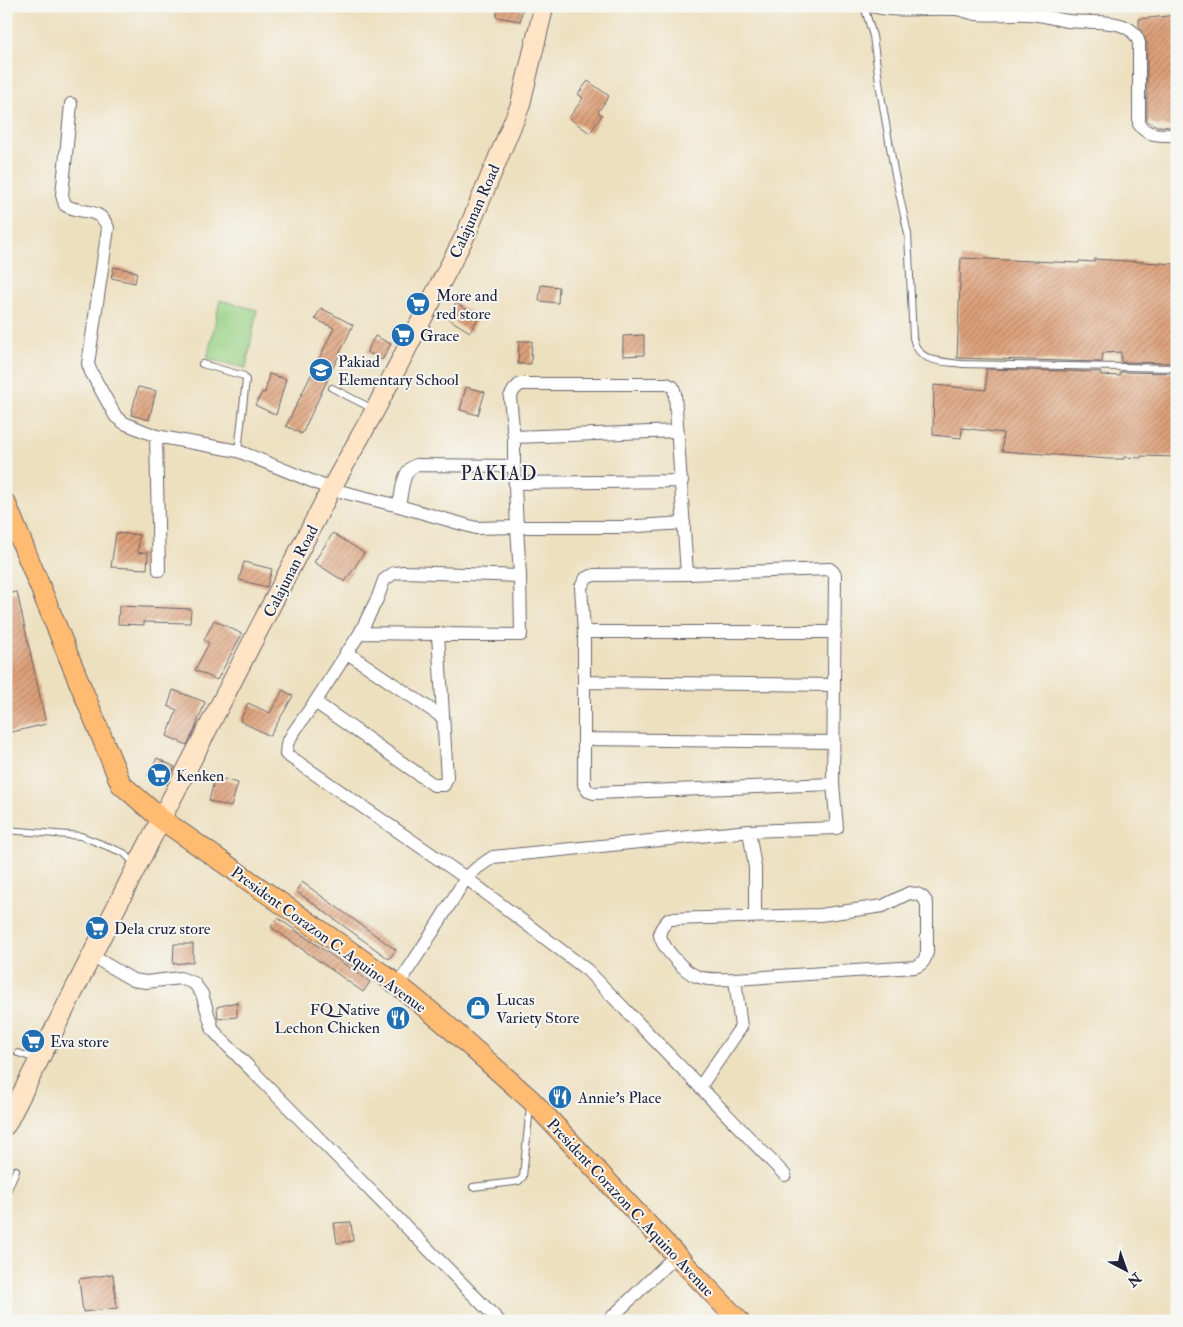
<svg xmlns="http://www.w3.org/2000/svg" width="1183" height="1327" font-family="'IM FELL Double Pica',serif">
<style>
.grass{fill:#97d083;stroke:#5c795f}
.building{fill:url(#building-hatch)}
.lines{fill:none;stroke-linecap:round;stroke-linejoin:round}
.service-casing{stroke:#696469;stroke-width:8}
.minor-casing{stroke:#696469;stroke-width:14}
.secondary-casing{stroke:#696469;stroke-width:21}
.primary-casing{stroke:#696469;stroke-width:22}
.service{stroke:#fff;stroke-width:6}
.minor{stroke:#fff;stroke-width:12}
.secondary{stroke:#ffe4c6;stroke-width:19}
.primary{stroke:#ffbb71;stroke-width:20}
.labels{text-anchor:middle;stroke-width:4;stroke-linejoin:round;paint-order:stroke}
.street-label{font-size:16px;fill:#22223b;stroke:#f6f6f2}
.poi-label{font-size:16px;fill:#22223b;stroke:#f6f6f2;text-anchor:start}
.quarter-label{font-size:19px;letter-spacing:1px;fill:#22223b;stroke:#f6f6f2}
</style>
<defs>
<pattern id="building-hatch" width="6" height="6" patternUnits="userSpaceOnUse" patternTransform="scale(1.25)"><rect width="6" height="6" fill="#dda079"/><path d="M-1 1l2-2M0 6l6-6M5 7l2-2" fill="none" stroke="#b38264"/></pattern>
</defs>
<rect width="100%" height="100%" fill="#f6f6f2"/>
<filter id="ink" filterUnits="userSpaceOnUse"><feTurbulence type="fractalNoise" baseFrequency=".02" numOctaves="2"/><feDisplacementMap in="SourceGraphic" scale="10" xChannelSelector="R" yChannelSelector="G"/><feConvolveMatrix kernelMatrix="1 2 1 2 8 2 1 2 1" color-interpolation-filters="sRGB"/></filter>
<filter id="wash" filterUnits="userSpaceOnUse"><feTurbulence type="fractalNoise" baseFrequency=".0096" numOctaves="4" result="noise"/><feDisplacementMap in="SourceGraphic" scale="20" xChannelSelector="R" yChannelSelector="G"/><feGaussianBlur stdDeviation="1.12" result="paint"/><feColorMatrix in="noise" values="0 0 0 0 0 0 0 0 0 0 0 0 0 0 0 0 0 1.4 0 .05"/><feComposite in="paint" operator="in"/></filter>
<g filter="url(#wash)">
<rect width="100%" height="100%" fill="#ede0bf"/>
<path class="grass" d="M220,300L257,310L246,368L207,359Z"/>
<g id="blocks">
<path class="building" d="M498,6H523L520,21L496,17Z
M1177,15V127L1157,126L1147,121V43L1139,27V19Z
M588,81L609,96L598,112L602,115L590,133L569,118L583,98L578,94Z
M961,258L1079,263V261L1094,262V259L1177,264V363L1121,362V352L1103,353L1102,362L957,358Z
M114,267L137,272L135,283L111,278Z
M541,285L559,287L558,303L539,301Z
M456,303L479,317L470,332L447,318Z
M321,308L353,325L302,434L286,426L334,328L315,319Z
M644,335V355L623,356V336Z
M375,336L391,344L382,360L367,352Z
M519,341H532L531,364H518Z
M986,369L1101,372V375L1120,376V372L1177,373V457L1141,456V458L1124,457V459H1109L1002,451L1003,433L962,428L961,438L933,435L934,385L986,390Z
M269,374L286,379L276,415L255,405L262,392L265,393Z
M138,387L156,391L149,420L131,415Z
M466,387L485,392L478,415L460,410Z
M116,533L139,535L138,553L148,552L147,569L111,567Z
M333,533L364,553L345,582L314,562Z
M244,562L272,569L267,587L239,580Z
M17,592L46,724L8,733L6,726V594Z
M119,606L191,609L190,623L144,622V625L118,624Z
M214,620L242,634L217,680L195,670L209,643L204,640Z
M173,690L205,702L195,729L187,745L167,736L177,710L168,706Z
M283,690L293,696L270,736L240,721L248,703L270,713Z
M157,758L175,767L166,784L148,776Z
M215,777L238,783L231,807L209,801Z
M302,882L396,950L389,959L296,891Z
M278,918L370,982L363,992L271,927Z
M174,944H193V962L173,964Z
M237,1002V1017L218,1019L217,1007Z
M351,1222L353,1241L337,1243L334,1223Z
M113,1274L117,1308L83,1312L79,1279Z"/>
</g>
</g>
<g filter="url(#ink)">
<use href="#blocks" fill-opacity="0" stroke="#696469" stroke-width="1"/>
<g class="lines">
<g class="service-casing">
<path id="service" d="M864,6L873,36L880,89L894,170L908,234L913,338C918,363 941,361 962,364L1177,368
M202,364L244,376L246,380L238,451
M332,388L373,409
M6,830L81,836L124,853L136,865
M18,1053L36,1059
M473,1187L514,1182L519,1181L523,1177L530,1106
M6,1194L16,1170"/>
</g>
<g class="minor-casing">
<path id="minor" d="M871,6C899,13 926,7 955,9C962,9 969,13 977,14C993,16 1010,13 1027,14C1041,14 1054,19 1068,21C1089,24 1132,15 1139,43V124C1147,137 1163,135 1177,135
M71,104L62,195L65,205C81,215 100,206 108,228L88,364L91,372L116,417L124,423L156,436L238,451L331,489L399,506C402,493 402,468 417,465L514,466V437L510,397L514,390L520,384H667L673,387L675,394L687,574
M156,436L159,570
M514,437L678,431
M516,483L682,481
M399,506L476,528L517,527L514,466
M520,576L517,527H622L684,523
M584,632H835
M360,633L521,635L520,576L404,572L394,573L384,580L378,597L360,633L315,702L293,733L287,744L286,754L466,878L587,970L785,1175
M346,652L442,717
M584,682L834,685
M315,702L434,785H444L447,778L438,635
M585,739L834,742
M749,831L755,868V917
M909,893C918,894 924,895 927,904V952C925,960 923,964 915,967L735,979C722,979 708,981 696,976C685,972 658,944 660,932C661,927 666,923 669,919L820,915L883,906Z
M92,956L133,980L146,982L180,978L194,983L202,994L213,1030L224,1042L499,1321
M398,985L432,933L466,878L477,868L493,857L749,831L837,828L833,784L835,574L830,569L687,574L594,575L586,578L581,587L584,632V785L588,791L594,793L833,784
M700,1087L741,1027L735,979
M608,1321L676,1255"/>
</g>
<g class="secondary-casing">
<path id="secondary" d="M6,1125L137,866L331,489L375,410L467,232L520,106L544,6"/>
</g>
<g class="primary-casing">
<path id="primary" d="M6,504L121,784L161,819L398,985L442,1021L531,1100L676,1255L739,1321"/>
</g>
<use href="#service" class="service"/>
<use href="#minor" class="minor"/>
<use href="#secondary" class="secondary"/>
<use href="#primary" class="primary"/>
</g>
</g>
<defs>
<g id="supermarket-disc" transform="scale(1.25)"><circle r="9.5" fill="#1f6fb2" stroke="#f6f6f2"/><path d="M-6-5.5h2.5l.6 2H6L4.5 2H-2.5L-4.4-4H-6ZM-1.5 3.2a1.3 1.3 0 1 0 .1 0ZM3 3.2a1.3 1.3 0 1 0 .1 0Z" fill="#fff"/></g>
<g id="school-disc" transform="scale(1.25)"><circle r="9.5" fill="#1f6fb2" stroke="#f6f6f2"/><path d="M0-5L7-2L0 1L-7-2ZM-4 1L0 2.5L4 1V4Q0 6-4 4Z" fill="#fff"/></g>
<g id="shop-disc" transform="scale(1.25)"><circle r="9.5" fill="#1f6fb2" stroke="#f6f6f2"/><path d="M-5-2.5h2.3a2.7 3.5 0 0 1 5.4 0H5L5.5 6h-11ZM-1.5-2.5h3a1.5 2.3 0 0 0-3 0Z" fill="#fff"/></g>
<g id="restaurant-disc" transform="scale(1.25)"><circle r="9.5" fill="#1f6fb2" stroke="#f6f6f2"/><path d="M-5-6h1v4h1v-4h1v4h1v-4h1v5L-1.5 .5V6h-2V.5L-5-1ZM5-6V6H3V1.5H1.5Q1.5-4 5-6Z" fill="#fff"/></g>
</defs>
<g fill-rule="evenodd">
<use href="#supermarket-disc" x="418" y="304"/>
<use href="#supermarket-disc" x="403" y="335"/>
<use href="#school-disc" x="321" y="370"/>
<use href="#supermarket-disc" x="159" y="775"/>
<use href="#supermarket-disc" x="97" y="928"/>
<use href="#shop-disc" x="478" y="1008"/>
<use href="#restaurant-disc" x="398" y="1018"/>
<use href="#supermarket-disc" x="33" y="1041"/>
<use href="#restaurant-disc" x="560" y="1097"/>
</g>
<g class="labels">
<g class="street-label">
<text transform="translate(474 211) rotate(-66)" y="6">Calajunan Road</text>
<text transform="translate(290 571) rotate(-63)" y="6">Calajunan Road</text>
<text transform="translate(329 939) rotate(36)" y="6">President Corazon C. Aquino Avenue</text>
<text transform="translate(631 1207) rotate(47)" y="6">President Corazon C. Aquino Avenue</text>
</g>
<g class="poi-label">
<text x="436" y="301">More and<tspan x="436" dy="18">red store</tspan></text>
<text x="420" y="341">Grace</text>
<text x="338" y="367">Pakiad<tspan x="338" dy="18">Elementary School</tspan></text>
<text x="176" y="781">Kenken</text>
<text x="114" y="934">Dela cruz store</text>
<text x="496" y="1005">Lucas<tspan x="496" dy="18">Variety Store</tspan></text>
<text x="380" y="1015" text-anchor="end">FQ Native<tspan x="380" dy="18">Lechon Chicken</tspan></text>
<text x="50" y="1047">Eva store</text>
<text x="578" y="1103">Annie's Place</text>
</g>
<g class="quarter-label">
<text x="499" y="480">PAKIAD</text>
</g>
</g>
<rect width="1183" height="1327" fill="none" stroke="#f6f6f2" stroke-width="25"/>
<g transform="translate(1126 1270) rotate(139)" stroke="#f6f6f2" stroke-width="4" paint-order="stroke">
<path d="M0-4L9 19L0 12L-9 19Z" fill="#22223b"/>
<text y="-8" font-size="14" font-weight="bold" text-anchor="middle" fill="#22223b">N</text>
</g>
</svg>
